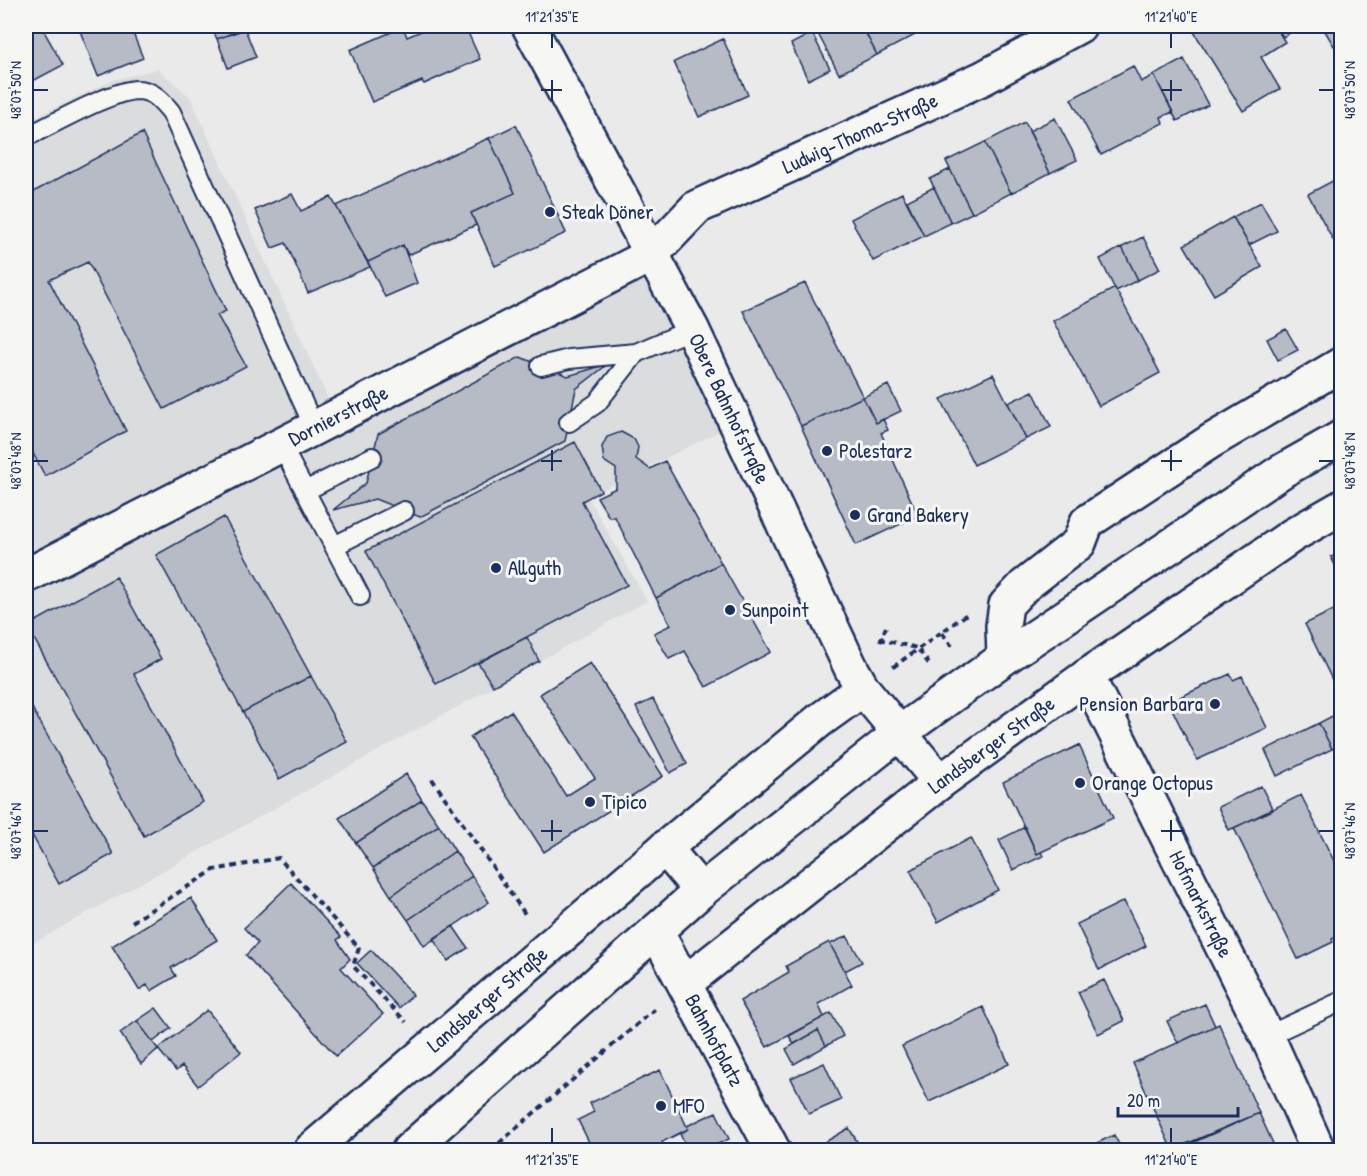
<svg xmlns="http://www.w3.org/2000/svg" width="1367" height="1176" font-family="'Patrick Hand',sans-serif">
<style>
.built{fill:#dadcde}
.building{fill:#b6bbc6;stroke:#1b2f5e;stroke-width:1.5}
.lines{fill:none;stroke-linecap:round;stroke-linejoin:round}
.service-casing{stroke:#1b2f5e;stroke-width:22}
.minor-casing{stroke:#1b2f5e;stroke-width:38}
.secondary-casing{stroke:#1b2f5e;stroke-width:38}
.path{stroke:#1b2f5e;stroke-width:4;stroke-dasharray:6 4.5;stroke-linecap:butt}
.service{stroke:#f6f6f2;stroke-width:18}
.minor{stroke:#f6f6f2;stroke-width:33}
.secondary{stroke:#f6f6f2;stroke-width:33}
.ticks{fill:none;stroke:#1b2f5e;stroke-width:2}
.poi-dot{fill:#1b2f5e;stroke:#f6f6f2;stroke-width:2}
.labels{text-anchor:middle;stroke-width:6;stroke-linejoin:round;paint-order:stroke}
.street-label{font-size:21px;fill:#1b2f5e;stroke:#f6f6f2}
.poi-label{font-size:21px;fill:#1b2f5e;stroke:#f6f6f2;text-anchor:start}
.neatline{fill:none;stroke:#1b2f5e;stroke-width:2}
.ticks-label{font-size:15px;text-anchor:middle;fill:#1b2f5e}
</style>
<rect width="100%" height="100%" fill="#e9eae9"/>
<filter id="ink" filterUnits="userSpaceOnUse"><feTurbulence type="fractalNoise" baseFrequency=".0167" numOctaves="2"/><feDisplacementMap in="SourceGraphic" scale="12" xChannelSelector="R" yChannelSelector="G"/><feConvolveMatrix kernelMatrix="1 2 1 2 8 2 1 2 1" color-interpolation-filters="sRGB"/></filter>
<g filter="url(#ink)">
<path class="built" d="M158,69L190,97L341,427L647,272L726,428L588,497L647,601L26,947V122L113,80Z"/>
<path class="building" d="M36,26H41L63,65L31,82L26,71V31Z
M78,26H130L143,58L98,76Z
M211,26H250L217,39Z
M433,26H465L480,59L424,84L422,81L372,102L350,50L403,27L407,37Z
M814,26H862L877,55L839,74Z
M862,26H910L915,35L877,55Z
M1193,26H1275L1285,42L1261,57L1280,89L1243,111L1191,27Z
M1276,26H1299L1300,27L1283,37Z
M1322,26H1342V42L1334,46Z
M245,29L256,57L228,68L217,39Z
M812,33L830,69L808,80L791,44Z
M723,39L748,95L699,117L674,62Z
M1184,59L1208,105L1177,121L1154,75Z
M1133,66L1141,82L1154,75L1173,112L1161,117L1163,123L1101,155L1071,99Z
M1055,118L1077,160L1050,173L1029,131Z
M1025,122L1050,173L1011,193L985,142Z
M516,125L566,233L495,266L471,213L515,193L489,138Z
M142,133L226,311L217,315L246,366L164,409L88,262L49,280L126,431L45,476L26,440V196Z
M489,138L515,193L471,213L476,225L408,255L403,245L368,262L336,206Z
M985,142L1011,193L972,213L946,161Z
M950,169L972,213L951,223L930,179Z
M1342,176V256L1308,194Z
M934,187L951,223L924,236L907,201Z
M902,193L924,236L873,261L851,219Z
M292,194L301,211L331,197L370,267L308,293L286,243L272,248L255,210Z
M1261,202L1277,231L1249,245L1233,217Z
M1233,217L1262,267L1214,295L1184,245Z
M1143,237L1160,269L1138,280L1122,247Z
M403,245L417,283L385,297L368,262Z
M1122,247L1138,280L1116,291L1100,259Z
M805,283L863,397L801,426L743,311Z
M1115,288L1160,373L1099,406L1053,321Z
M1286,329L1298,350L1278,360L1267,339Z
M520,357L568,376L608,364L576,389L565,441L420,517L375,499L333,510L366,483L378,434Z
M993,374L1026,439L974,465L941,399Z
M888,385L901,411L876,423L863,397Z
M1033,391L1051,427L1026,439L1008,403Z
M863,397L876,423L883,419L888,430L881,433L918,516L856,545L801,426Z
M621,432L634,439L638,447L636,459L650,469L665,461L721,563L656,598L615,517H609L597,497L616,488V469L604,461L602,447L607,437Z
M575,442L601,491L582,501L627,585L436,684L366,551Z
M224,517L311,676L243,712L156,555Z
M1342,552V571L1339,573L1331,557Z
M721,563L771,652L706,687L685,651L669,659L654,633L671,625L656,598Z
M116,577L161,659L134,674L203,802L144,836L27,626Z
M1342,606V693L1339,694L1305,624Z
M527,637L539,661L493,686L478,663Z
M590,663L663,776L544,852L470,737L511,711L566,796L595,778L540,694Z
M1230,674L1233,680L1242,676L1267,728L1197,760L1172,709L1182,704L1180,697Z
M311,676L347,742L279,779L243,712Z
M26,697L113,854L59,884L26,824Z
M653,699L687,764L670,773L636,707Z
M1336,714L1342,726V750L1339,746L1332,749L1319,723Z
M1319,723L1332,749L1277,776L1265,750Z
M1079,745L1113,818L1037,854L1003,782Z
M406,774L422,800L356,843L339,818Z
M1261,786L1273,810L1229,830L1218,807Z
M1301,795L1338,869L1342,867V934L1332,939L1333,942L1298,959L1234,828Z
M422,800L439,825L373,868L356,843Z
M439,825L455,851L391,896L373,868Z
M1025,827L1037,854L1041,852L1043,856L1013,870L999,840Z
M971,838L998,890L938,922L910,870Z
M455,851L472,876L408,920L391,896Z
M472,876L489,902L424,946L408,920Z
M291,883L341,937L337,940L350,959L341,968L383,1014L336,1056L246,955L258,943L244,928Z
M191,898L217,940L171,968L176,976L151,991L147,985L139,990L112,946Z
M1124,901L1146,946L1099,970L1077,924Z
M453,926L468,948L448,961L433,939Z
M847,936L862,962L845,971L830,944Z
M829,942L852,985L818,1004L824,1017L767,1047L740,1001L789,972L786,966Z
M371,950L413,995L399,1008L357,963Z
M1104,980L1124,1021L1098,1034L1078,992Z
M1205,1004L1215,1026L1178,1043L1167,1021Z
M983,1007L1009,1064L929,1102L902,1046Z
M156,1008L171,1028L153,1042L137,1021Z
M207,1010L241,1052L198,1086L182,1066L176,1071L158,1049Z
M831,1013L843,1036L826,1046L818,1030L794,1044L789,1036Z
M137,1021L158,1049L141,1064L120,1033Z
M1219,1024L1259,1113L1172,1150L1133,1063Z
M818,1030L826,1046L794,1064L786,1049Z
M824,1063L841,1100L809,1114L791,1078Z
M660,1070L688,1129L662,1142L666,1150H593L578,1120L594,1112L590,1103Z
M716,1112L729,1139L705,1150H688L680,1134L688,1129L687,1126Z
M1259,1113L1276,1150H1184L1183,1147Z
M849,1128L862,1150H817L815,1148Z
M1114,1135L1122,1150H1082Z"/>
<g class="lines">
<g class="service-casing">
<path id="service" d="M26,137C52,125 110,91 137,90C153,90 162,101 171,112L314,427
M541,366L569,359L636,353L692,329
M569,422L597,403L636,353
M280,443L334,546L404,511
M305,491L372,457
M334,546L360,596
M1267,1036L1342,1001"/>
</g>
<g class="minor-casing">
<g id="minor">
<path id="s1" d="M529,26L692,329L851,668L863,689L940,782"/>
<path id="s2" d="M26,576L651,255L697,207L983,78L1079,26"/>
<path d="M1004,658L1003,626L1006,605L1024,586L1079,543L1087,522L1211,441L1342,364"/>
<path id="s3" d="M1087,676L1267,1036L1318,1150"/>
<path d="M665,848L701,891"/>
<path id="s4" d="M656,931L773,1150"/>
<path id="s5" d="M685,983L940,782L1087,676L1293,535L1342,507"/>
<path id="s6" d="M311,1150L665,848L820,720L863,689"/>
</g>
</g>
<g class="secondary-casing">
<path id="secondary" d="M409,1150L701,891L901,732L1004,658L1282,471L1342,437"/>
</g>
<path class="path" d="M942,633L954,649
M879,639L917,648L930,665
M880,642L886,627
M893,667L967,614
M432,779L527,917
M132,922L214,870L279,858L359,948L353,966L406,1022
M491,1150L656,1008"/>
<use href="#service" class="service"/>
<use href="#minor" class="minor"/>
<use href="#secondary" class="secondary"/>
</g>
</g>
<path class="ticks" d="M552,33V48M1171,33V48M552,80V101M1171,80V101M33,90H48M541,90H562M1161,90H1182M1319,90H1334M552,450V471M1171,450V471M33,461H48M541,461H562M1161,461H1182M1319,461H1334M552,820V841M1171,820V841M33,831H48M541,831H562M1161,831H1182M1319,831H1334M552,1128V1143M1171,1128V1143"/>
<g class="poi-dot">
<circle cx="550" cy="212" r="6"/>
<circle cx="827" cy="451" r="6"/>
<circle cx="855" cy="515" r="6"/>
<circle cx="496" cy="568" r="6"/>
<circle cx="730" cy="610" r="6"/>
<circle cx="1215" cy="704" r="6"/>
<circle cx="1080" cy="783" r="6"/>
<circle cx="590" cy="802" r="6"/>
<circle cx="661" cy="1106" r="6"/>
</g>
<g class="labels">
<g class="street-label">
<text dy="7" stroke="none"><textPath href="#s2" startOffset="948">Ludwig-Thoma-Straße</textPath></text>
<text dy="7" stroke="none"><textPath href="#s1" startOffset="432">Obere Bahnhofstraße</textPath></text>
<text dy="7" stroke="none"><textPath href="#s2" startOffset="351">Dornierstraße</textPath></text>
<text dy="7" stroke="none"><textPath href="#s5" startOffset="388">Landsberger Straße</textPath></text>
<text dy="7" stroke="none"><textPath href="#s3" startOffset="255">Hofmarkstraße</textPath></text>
<text dy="7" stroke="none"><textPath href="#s6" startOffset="232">Landsberger Straße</textPath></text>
<text dy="7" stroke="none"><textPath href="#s4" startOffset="124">Bahnhofplatz</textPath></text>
</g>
<g class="poi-label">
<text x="562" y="219">Steak Döner</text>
<text x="839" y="458">Polestarz</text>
<text x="867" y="522">Grand Bakery</text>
<text x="508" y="575">Allguth</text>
<text x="742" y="617">Sunpoint</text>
<text x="1203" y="711" text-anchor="end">Pension Barbara</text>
<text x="1092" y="790">Orange Octopus</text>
<text x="602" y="809">Tipico</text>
<text x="673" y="1113">MFO</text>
</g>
</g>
<rect width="1367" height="1176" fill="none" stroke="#f6f6f2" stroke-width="66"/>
<path d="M1118 1107v9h120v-9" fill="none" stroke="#1b2f5e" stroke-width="3"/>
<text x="1127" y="1107" font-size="18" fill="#1b2f5e" stroke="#f6f6f2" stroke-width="4.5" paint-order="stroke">20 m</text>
<rect x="33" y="33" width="1301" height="1110" class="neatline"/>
<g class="ticks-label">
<text x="552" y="22">11°21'35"E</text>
<text x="1171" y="22">11°21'40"E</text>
<text transform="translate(16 90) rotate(-90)" y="5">48°07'50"N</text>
<text transform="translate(1350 90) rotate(-90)" y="5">48°07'50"N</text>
<text transform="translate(16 461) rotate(-90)" y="5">48°07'48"N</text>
<text transform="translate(1350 461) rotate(-90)" y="5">48°07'48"N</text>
<text transform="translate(16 831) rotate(-90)" y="5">48°07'46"N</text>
<text transform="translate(1350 831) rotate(-90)" y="5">48°07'46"N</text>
<text x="552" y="1165">11°21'35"E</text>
<text x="1171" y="1165">11°21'40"E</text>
</g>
</svg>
